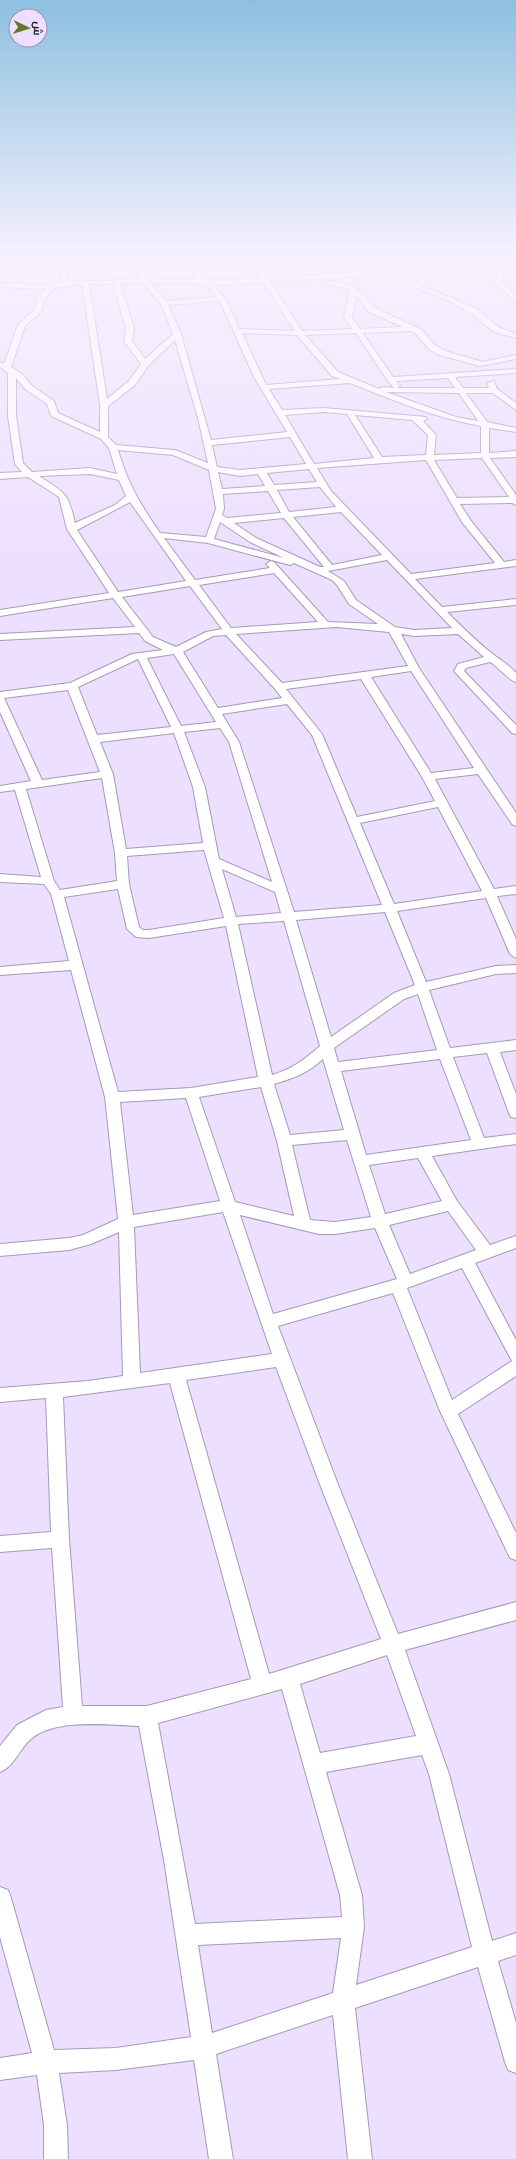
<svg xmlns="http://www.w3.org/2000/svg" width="516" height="2159" font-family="Montserrat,Cairo,sans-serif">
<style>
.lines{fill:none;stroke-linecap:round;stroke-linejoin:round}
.street-casing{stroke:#a699b6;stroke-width:2}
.street{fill:#fff;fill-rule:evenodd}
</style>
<rect width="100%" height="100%" fill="#eddfff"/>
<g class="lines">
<g class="street-casing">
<path id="street" d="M61,259H67L68,282L140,279L130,259H136L147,279L196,280L190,259H196L203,280L261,279L249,259H255L268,278L354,272L338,259C349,259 354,269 366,271C378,273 394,270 407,269L401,259H407L413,269L516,264V268L502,269L503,275L501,281L516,296V302L494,281L497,275L495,269L407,273L421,286L454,299L478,310L500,328L516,334V338L494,332L472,314L450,301L417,288L400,274L270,282L302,331L353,329L344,317L350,290L321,283L320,282L323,280L344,283L356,288L375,308L422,330L435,345L445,351L483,362L516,355V359L480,366L439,355L429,349L416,334L411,331L363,333L393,377L516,369V373L455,377L463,388H489L487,383L494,381L497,389L516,403V410L493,393H466L487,422L516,428V432L489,428V453L516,451V457L490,458L516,495V505L512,503L460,504L471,521L504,562L516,560V566L415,579L442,607L516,599V605L447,612C462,627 477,642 494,655C502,661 509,665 516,673V682C510,681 497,666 490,662L466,668L464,671L516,725V734L512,733L454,671L458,664L484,657L458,634L414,636L401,634L419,668L516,813V826L512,824L478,774L435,779L494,889L516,886V894L497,896L516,939V958L510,954L486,898L397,911L426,982L496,966L516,965V973L496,974L429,990L450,1048L516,1040V1050L500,1052L516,1094V1118L511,1117L509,1113L487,1053L453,1057L484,1138L516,1134V1144L432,1156L457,1201L490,1245L516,1236V1248L475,1263L516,1340V1376L458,1414L516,1533V1560L510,1558L440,1411L393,1293L278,1326L337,1482L398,1634L516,1602V1620L405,1650L449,1774L492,1941L516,1933V1955L498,1961L516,2023V2073L508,2070L505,2062L478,1967L355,2008L372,2159H348L333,2015L216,2054L233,2159H209L194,2060L116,2070L59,2073L67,2125L68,2159H44V2125L37,2075L0,2080V2058L32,2053L0,1937V1887L8,1890L11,1898L54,2050L116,2048L191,2037L164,1860L139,1726C108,1725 56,1718 31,1739C19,1749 15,1766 0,1772V1746L17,1725L46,1710L63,1707L52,1548L0,1552V1536L51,1532L46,1398L0,1402V1388L88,1381L123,1376L119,1232L91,1244L69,1250L0,1256V1244L69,1238L83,1235L118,1219L105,1097L71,970L0,975V967L69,961L51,894L44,884L0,882V874L41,877L15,790L0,792V786L31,781L0,712V692L70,683L132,654L163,650L145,641L139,633L0,640V634L135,627L113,598L0,616V610L109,593L67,529L59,497L28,477L0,479V473L22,472L15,464L8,416V373L0,367V362L4,364L18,325L35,309L38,297L46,289L0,287V283L43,285L61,283ZM120,283H143L161,304L173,334L145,359L132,341L134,328ZM151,283L206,284L216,297L166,301ZM264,283L295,331L239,329L227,301L214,285ZM82,284L100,405V432L58,413L54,401L31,385L23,375L11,367L25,326L41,312L45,298L54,288ZM89,284H113L126,328L124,341L141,364L129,381L107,399ZM356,296L369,312L403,327L360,329L352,317ZM220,301L254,377L287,432L211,440L181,334L168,305ZM242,333L297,335L332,376L341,379L266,385ZM356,333L388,381L394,388L383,387L379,389L338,372L305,335ZM175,340L198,418L208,463L175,450L116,445L108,437V406L135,385L148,366ZM16,378L25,389L47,404L51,416L101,439L109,448L117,474L90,468L32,472L23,463L16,416ZM448,378L455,388H397L400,386L396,381ZM350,383C393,400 435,418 481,426V453L434,455L436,435L423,421L427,419L426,417L324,408L282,410L269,389ZM386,392L459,393L478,421L456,417ZM324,412L347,414L374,458L314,464L285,415ZM355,415L412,420L428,435L426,455L382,457ZM290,437L306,464L240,470L217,467L212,445ZM118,450L173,455L209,470L216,509L206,537L160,533C139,502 129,486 118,450ZM482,458L509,497L457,498L434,460ZM426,460L462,522L495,563L411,574L331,491L317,468ZM309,469L317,482L274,485L267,473ZM218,472L240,476L258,474L265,486L222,489ZM90,474L119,480L126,496L115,505L75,523C68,492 65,493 39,476ZM320,487L336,507L289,512L277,490ZM268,491L281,513L227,518L222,515L224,509L223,494ZM130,502L186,581L118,592L77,530ZM341,512L382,555L332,565L293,517ZM284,518L324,567H320L256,538L234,523ZM220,522L250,542L284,558L214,539ZM164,538L208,543L290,565L294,563L332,580L337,585L349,604L378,624L328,622L274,562L271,561L266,564L270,568L195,580ZM387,560L452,628L414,630L395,627L356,600L344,581L328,571ZM274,573L318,622L231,628L199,585ZM190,586L222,629L206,632L176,647L153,637L122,597ZM336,627L389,632L408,666L282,683L236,634ZM226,635L275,689L282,698L218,708L183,652L213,636ZM174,654L216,722L181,726L147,658ZM138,659L171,727L97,735L78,687ZM411,671L474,768L431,773L371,677ZM361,679L422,777L435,801L357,817L322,734L286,689ZM68,690L100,772L42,780L4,698ZM287,704L312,735L382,905L294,912L239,742L222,714ZM220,728L229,742L272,882L219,859L205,787L184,732ZM174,733L193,787L203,843L126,849L113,774L100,742ZM102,778L115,853L117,881L60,890L54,881L26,789ZM438,807L482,891L394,904L360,823ZM204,850L224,918L149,930H143L139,927L129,884L127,856ZM222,869L275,892L281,913L236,917ZM118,889L127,929L136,937L149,938L226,926L258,1077L191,1088L118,1092L64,897ZM385,912L415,985L394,993L331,1037L296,920ZM284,921L320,1046C304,1060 292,1069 272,1075L238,924ZM418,994L437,1050L338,1062L334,1048L404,999ZM323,1059L344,1130L290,1135L274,1084C294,1078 308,1073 323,1059ZM440,1059L471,1140L366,1155L341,1071ZM261,1087L277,1141L294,1216L235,1202L199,1097ZM186,1098L220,1201L133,1215L120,1102ZM347,1140L371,1217L335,1222L310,1220L292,1145ZM418,1158L442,1201L385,1214L369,1165ZM448,1211L476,1250L410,1274L389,1225ZM223,1212L272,1354L140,1373L134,1227ZM240,1215L319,1234H335L375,1228L397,1279L273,1314ZM462,1268L512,1361L452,1400L407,1288ZM276,1367L319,1482L381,1639L269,1674L186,1380ZM170,1383L251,1679L147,1706H82L69,1539L63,1397ZM387,1655L416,1736L320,1753L300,1684ZM282,1689L340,1895L342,1917L195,1924L158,1723ZM422,1755L429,1774L472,1947L356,1985L364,1927L362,1895L326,1772ZM341,1938L333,1993L212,2033L198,1945Z"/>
</g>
<use href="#street" class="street"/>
</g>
<linearGradient id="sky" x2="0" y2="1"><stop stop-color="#8dc0e0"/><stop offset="0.46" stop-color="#f7f1ff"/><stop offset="1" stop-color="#f7f1ff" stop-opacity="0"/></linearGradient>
<rect width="516" height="561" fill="url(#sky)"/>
<g transform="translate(28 28) rotate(94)"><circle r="19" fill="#eddfff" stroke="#9b91a9"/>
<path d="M0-3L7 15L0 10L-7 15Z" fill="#677622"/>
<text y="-6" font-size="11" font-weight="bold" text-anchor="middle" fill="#211c27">ش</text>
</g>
</svg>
